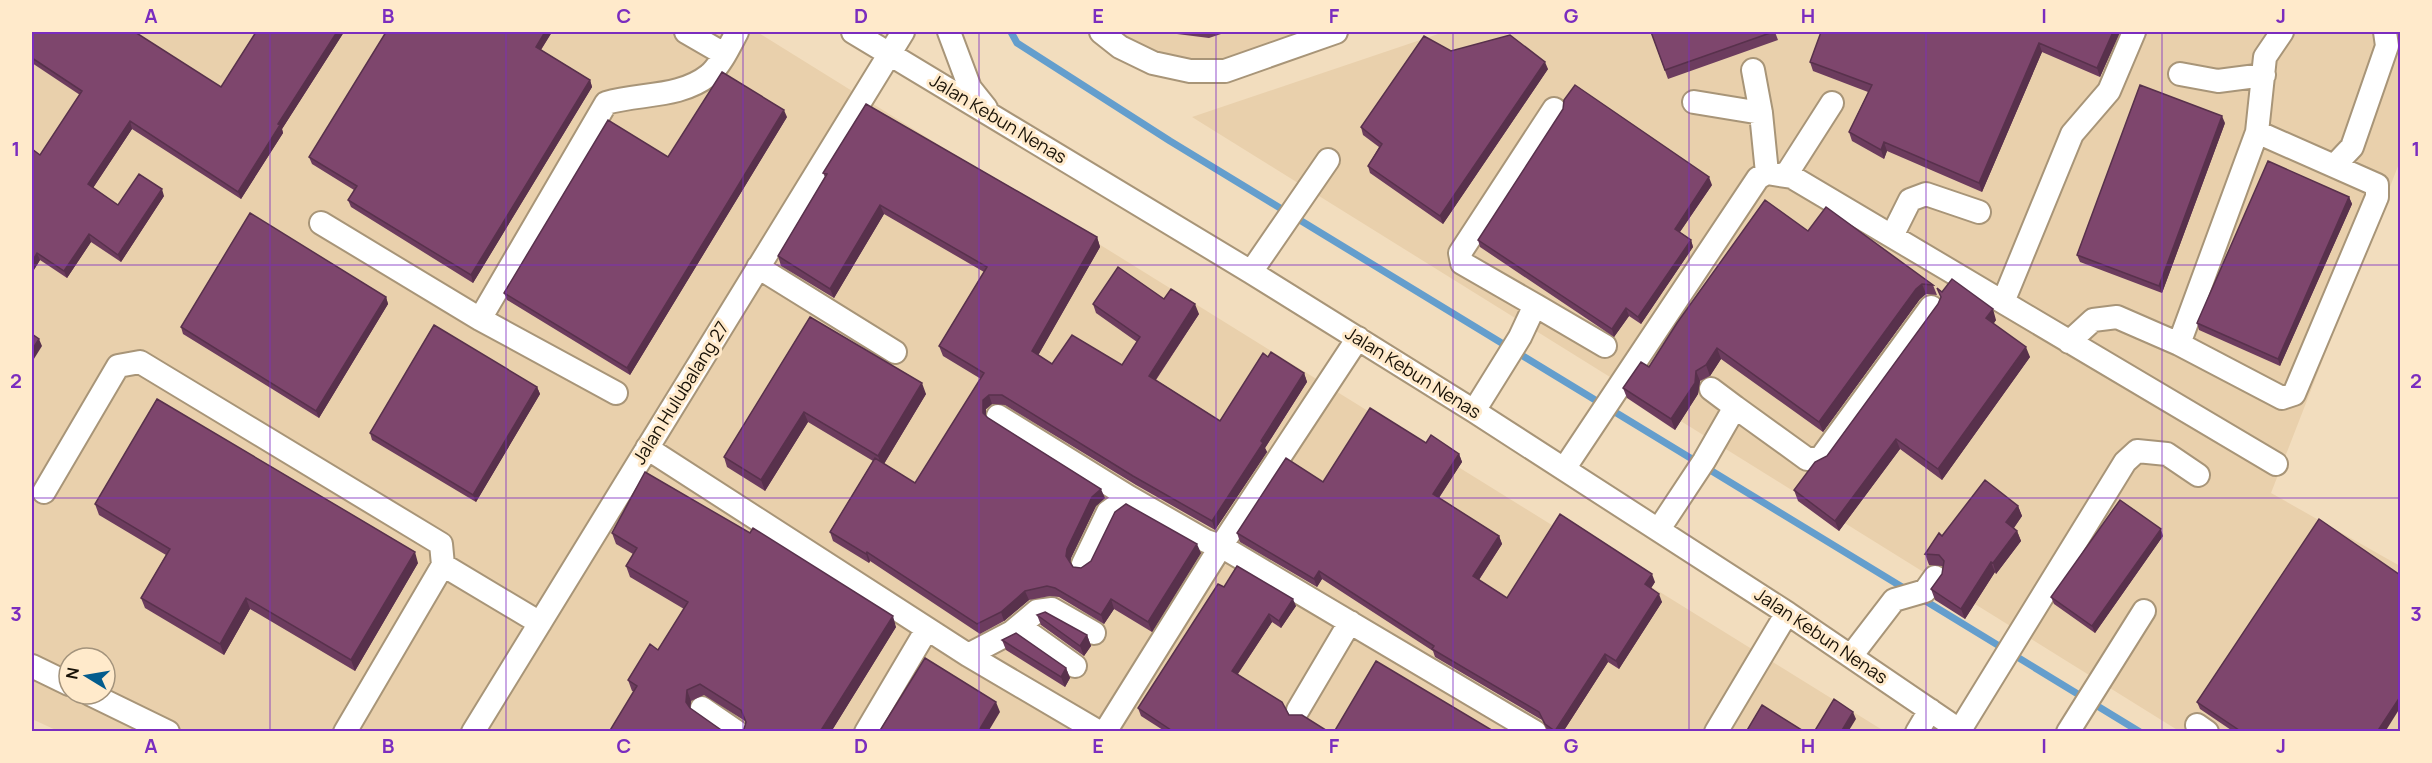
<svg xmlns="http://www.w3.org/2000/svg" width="2432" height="763" font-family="Manrope,sans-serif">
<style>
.built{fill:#e9d0ac;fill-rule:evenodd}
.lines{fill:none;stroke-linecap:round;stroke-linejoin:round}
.stream{stroke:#649ecd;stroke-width:7}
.minor-casing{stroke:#a89578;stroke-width:26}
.minor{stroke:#fff;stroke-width:22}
.wall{fill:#6c3c5e}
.shaded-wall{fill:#58314c}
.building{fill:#7e466d;stroke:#58314c;stroke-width:1.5}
.grid{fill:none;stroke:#7b2cbf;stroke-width:1.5;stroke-opacity:0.55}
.labels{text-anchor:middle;stroke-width:6;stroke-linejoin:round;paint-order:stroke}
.street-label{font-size:18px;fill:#181106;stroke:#ffeacb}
.neatline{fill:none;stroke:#7b2cbf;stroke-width:2}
.grid-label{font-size:20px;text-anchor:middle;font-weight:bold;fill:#7b2cbf}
</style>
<rect width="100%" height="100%" fill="#f2ddbe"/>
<path class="built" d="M32,32H757L1884,731L60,732L32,719ZM69,658H105V694H69Z
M1104,32H1317L1225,66L1187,67Z
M1444,32H2400V161L2271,493L2400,566V731H2179L1192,117Z"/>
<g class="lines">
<path class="stream" d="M1011,32L1017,43L1170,141L1907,590
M1919,597L2140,732"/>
<g class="minor-casing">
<path id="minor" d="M686,32L724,54
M853,32L1251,272L1474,411L1787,613L1962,732
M949,32L970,88L986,108
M1101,32L1120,47L1153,63L1190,71H1225L1336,32
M1753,70L1761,113L1767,173
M2180,74L2218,81L2264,75
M1694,102L1761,113
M2335,165L2352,147L2387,46L2385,32
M1786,175L1832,103
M321,223L480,319L616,393
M1892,236L1910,200L1926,194L1979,212
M758,267L895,352
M1251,272L1328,160
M2003,302L2072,134L2109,91L2134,32
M1535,305L1605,346
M480,319L606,103C641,93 680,98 709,75C721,65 730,45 737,32
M2069,342L2093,320L2117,317L2179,344L2257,132L2265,57L2282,32
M2179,344L2282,398L2294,394L2377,197V185L2257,132
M1735,407L1807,459H1820L1931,307
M1474,411L1520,337L1535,305L1462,263L1460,253L1554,109
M998,416L1129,497L1206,541L1221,546L1358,338
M647,448L968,655L1099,732
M1564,469L1758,178L1767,173L1792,177L2276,464
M44,492L118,366L140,362L441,544L443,565L345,732
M1659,529L1704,461L1735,407L1711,389
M1083,564L1108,512L1129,497
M443,565L540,623
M1019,626L1075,666
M968,655L1012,632L1037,611L1052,609L1094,633
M1851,656L1894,600L1925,591L1935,577
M32,666L69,684
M90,694L168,732
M702,708L737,732
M1298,710L1350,622
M2197,725L2207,732
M1960,730L2125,462L2137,451L2167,454L2198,475
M473,732L903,32
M866,732L927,629
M1105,732L1221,546L1535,732
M1716,732L1787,613
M1917,732L1930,710
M2068,732L2144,611"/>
</g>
<use href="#minor" class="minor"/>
</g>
<path class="wall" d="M32,32L221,87L256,32H344L282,129L283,133L241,199L132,129L93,188L118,205L164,196L121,262L91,242L67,278L40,260L32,273L40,155L80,95L32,63Z
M552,32L541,50L590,80L592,87L473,283L351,207L348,200L354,190L312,164L309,157Z
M1172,32H1227L1209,38L1177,34Z
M1651,32H1775L1778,40L1668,79Z
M2120,32L2100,77L2042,52L1982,192L1887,151L1884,159L1852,141L1849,132L1868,92L1813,71L1810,62Z
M1451,51L1548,69L1443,224L1370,173L1368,166L1379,147L1363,135L1361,127Z
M787,117L630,375L507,300L504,293L668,157Z
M2225,123L2162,293L2080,262L2077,255Z
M823,173L1097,237L1100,247L1038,355L1052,364L1122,365L1137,342L1096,313L1093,304L1164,299L1199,314L1156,380L1220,421L1268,357L1304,373L1307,382L1265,448L1267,452L1215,530L1136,485L1005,405L992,404L986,409V417L988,418L1105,498L1096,506L1071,558L1070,562L1073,567L1081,568L1201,553L1152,632L1114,609L1104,624L1059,597L1050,596L1029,600L1004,621L980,634L870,561L869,563L833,541L830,532L873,461L808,422L765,491L727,467L724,457L810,317L926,394L884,464L915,483L981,379L943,356L939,346L984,272L884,214L834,298L781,266L778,256L825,177Z
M1712,185L1680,232L1691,240L1693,247L1641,324L1629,316L1614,337L1480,247L1478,240Z
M2349,197L2352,204L2280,366L2199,330L2197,323Z
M1808,231L1933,285L1937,295L1926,294L1920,299L1823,432L1721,359L1710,376L1700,381L1698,394L1675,430L1627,398L1623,388Z
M386,297L388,304L319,418L183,334L181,327Z
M1938,304L1996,320L1993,324L2030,357L1942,480L1900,449L1839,531L1798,501L1794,490L1827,456Z
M537,387L540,394L476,502L372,440L370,433Z
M1426,443L1459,454L1462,462L1439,498L1499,536L1502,544L1479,580L1507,598L1655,582L1651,588L1662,602L1619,669L1608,662L1563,732H1548L1542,720L1435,657L1433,651L1322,579L1317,587L1240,542L1237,533L1323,482Z
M95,504L418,563L355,671L250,609L224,655L145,608L141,598L166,555L99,515Z
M2018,506L2022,516L2014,528L2017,531L2021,541L1996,574L1995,572L1965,619L1935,600L1931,589L1942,574L1943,567L1942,566L1929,565L1925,554L1942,536Z
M612,533L896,627L831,732H741L744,729L746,723L745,721L704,695L691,701L690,708L632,691L628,680L658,650L684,609L630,577L626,566L633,554L616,544Z
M2163,536L2095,633L2054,604L2051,597Z
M1224,587L1296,606L1281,628L1272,622L1238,674L1289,715L1329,732H1166L1141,716L1138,708Z
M1037,615L1087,635L1091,646L1084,656L1041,625Z
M1002,640L1066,668L1070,678L1065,687L1006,650Z
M2197,702L2385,732H2234L2200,709Z"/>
<path class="shaded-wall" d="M337,32H344L282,129L283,133L241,199L238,192L278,124Z
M545,32H552L538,54L536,47Z
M2113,32H2120L2100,77L2097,68Z
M2039,43L2042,52L1982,192L1979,183Z
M1545,62L1548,69L1443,224L1440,216Z
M590,80L592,87L473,283L471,275Z
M784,110L787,117L630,375L627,368Z
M2222,116L2225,123L2162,293L2159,286Z
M130,121L132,129L91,191L88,184Z
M1884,142L1887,151L1884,159L1881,150Z
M1709,177L1712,185L1677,236L1675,229Z
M162,189L164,196L121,262L118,255Z
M2349,197L2352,204L2280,366L2278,359Z
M880,205L884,214L834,298L830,289Z
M89,234L91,242L67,278L64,271Z
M1097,237L1100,247L1035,361L1032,351Z
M1691,240L1693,247L1641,324L1638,317Z
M37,253L40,260L32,273V262Z
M1922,284L1926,294L1920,299L1823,432L1819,422L1916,289Z
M386,297L388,304L319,418L316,411Z
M1195,304L1199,314L1152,385L1149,376Z
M1626,308L1629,316L1614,337L1612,329Z
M1993,309L1996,320L1990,329L1986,318Z
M39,339L42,346L32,362V350Z
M2026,347L2030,357L1942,480L1938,469Z
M1717,348L1721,359L1710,376L1706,365Z
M1696,371L1700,381L1698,394L1675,430L1671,419Z
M1304,373L1307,382L1265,448L1267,452L1215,530L1212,521Z
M922,383L926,394L882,467L878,456Z
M537,387L540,394L476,502L473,495Z
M989,395L992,404L986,409V422L983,413V400Z
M804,412L808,422L765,491L761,480Z
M1896,439L1900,449L1839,531L1835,521Z
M1459,454L1462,462L1436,502L1433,494Z
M1101,489L1105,498L1096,506L1071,558L1070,566L1066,556L1067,549L1092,497Z
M2018,506L2022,516L2010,533L2006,522Z
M2161,529L2163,536L2095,633L2092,626Z
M2017,531L2021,541L1996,574L1993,563Z
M1499,536L1502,544L1476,584L1473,576Z
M1197,544L1201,553L1152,632L1148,622Z
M415,552L418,563L355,671L351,660Z
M867,552L870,561L869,563L866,554Z
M1991,562L1995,572L1965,619L1961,609Z
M1319,571L1322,579L1317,587L1314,579Z
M1652,574L1655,582L1648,593L1645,584Z
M1025,591L1029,600L1004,621L1001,612Z
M1659,594L1662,602L1619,669L1616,661Z
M246,598L250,609L224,655L220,644Z
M1111,599L1114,609L1104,624L1101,615Z
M1293,599L1296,606L1281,628L1279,621Z
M1269,614L1272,622L1235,678L1232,671Z
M893,616L896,627L831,732H820Z
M1087,635L1091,646L1084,656L1080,646Z
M1605,654L1608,662L1563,732H1555Z
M1066,668L1070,678L1065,687L1061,677Z
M687,690L691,701L690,713L686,702Z
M2400,697V708L2385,732H2377Z
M996,702L1000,712L988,732H978Z
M1853,712L1856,719L1848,732H1841Z"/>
<path class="building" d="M32,32H135L221,87L256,32H337L278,124L280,125L238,192L130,121L88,184L118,205L139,174L162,189L118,255L89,234L64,271L37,253L32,262V149L40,155L82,91L32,58Z
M386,32H545L536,47L590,80L471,275L348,200L357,186L309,157Z
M1651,32H1773L1665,70Z
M1821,32H2113L2097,68L2039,43L1979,183L1884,142L1881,150L1849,132L1872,85L1810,62Z
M1510,35L1545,62L1440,216L1368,166L1382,144L1361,127L1424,36L1451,51Z
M722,72L784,110L627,368L504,293L608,120L668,157Z
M1575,85L1709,177L1675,229L1691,240L1638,317L1626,308L1612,329L1478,240L1563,109L1564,100Z
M2140,85L2222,116L2159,286L2077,255Z
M866,104L1097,237L1032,351L1052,364L1072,335L1122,365L1140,337L1093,304L1118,267L1164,299L1171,289L1195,304L1149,376L1220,421L1263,353L1268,357L1271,352L1304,373L1261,441L1263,443L1212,521L1133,476L1002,395H989L983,400V413L988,418L1101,489L1092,497L1067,549L1066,556L1073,567L1081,568L1091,561L1115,512L1126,504L1197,544L1148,622L1111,599L1101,615L1055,588L1047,586L1025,591L1001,612L977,624L867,552L866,554L830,532L875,458L915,483L984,373L939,346L987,267L880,205L830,289L778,256L827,174L823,173Z
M2268,161L2349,197L2278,359L2197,323Z
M1765,200L1808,231L1826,207L1933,285L1922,284L1916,289L1819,422L1717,348L1706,365L1696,371L1695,383L1671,419L1623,388L1641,362L1649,367L1677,323Z
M250,213L386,297L316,411L181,327Z
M1952,279L1993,309L1986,318L2026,347L1938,469L1896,439L1835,521L1794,490L1815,462L1827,456L1938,304L1941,297L1937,288L1942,292Z
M810,317L922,383L878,456L804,412L761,480L724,457Z
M434,325L537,387L473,495L370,433Z
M32,334L39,339L32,350Z
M157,399L415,552L351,660L246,598L220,644L141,598L170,549L95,504Z
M1370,408L1426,443L1431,435L1459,454L1433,494L1499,536L1473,576L1507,598L1560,514L1652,574L1645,584L1659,594L1616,661L1605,654L1555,731L1545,724L1539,712L1432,649L1434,646L1319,571L1314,579L1237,533L1286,458L1323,482Z
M645,472L750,533L753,528L893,616L820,732H741L744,729L746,722L741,710L700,684L687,690L686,702L690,708L724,732H609L637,686L628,680L650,644L658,650L688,602L626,566L637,548L612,533Z
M1985,480L2018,506L2006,522L2017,531L1993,563L1991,562L1961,609L1931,589L1942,574L1944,561L1939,555L1925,554L1939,533L1942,536Z
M2120,500L2161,529L2092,626L2051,597Z
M2319,519L2400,575V697L2377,732H2242L2197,702Z
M1237,566L1293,599L1279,621L1269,614L1232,671L1282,702L1289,715H1302L1329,732H1174L1138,708L1218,584L1224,587Z
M1045,612L1087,635L1080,646L1037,615Z
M1016,633L1066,668L1061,677L1002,640Z
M925,658L996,702L978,732H879Z
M1376,661L1495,732H1334Z
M1834,699L1853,712L1841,732H1814Z
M1762,705L1805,732H1746Z"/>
<path class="grid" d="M270,32V732M506,32V732M743,32V732M979,32V732M1216,32V732M1453,32V732M1689,32V732M1926,32V732M2162,32V732M32,265H2400M32,498H2400"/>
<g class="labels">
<g class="street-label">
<text transform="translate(998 119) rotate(31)" y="6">Jalan Kebun Nenas</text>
<text transform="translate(1413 373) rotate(32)" y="6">Jalan Kebun Nenas</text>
<text transform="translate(681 393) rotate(-58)" y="6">Jalan Hulubalang 27</text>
<text transform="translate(1821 636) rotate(34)" y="6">Jalan Kebun Nenas</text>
</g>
</g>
<rect width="2432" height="763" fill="none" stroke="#ffeacb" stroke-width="66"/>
<g transform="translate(87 676) rotate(281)"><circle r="28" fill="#ffeacb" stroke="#a3937c" stroke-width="1.5"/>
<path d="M0-4.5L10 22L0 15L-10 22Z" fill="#035c8d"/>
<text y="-9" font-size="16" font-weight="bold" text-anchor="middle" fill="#181106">N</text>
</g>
<rect x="33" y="33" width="2366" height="697" class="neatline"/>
<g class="grid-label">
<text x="151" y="23">A</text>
<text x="388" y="23">B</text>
<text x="624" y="23">C</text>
<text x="861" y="23">D</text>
<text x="1098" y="23">E</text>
<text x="1334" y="23">F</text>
<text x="1571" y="23">G</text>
<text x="1808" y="23">H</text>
<text x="2044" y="23">I</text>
<text x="2281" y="23">J</text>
<text x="16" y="156">1</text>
<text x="2416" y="156">1</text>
<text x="16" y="388">2</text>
<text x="2416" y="388">2</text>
<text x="16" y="621">3</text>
<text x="2416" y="621">3</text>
<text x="151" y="753">A</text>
<text x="388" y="753">B</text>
<text x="624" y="753">C</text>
<text x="861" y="753">D</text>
<text x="1098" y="753">E</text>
<text x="1334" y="753">F</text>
<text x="1571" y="753">G</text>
<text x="1808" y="753">H</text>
<text x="2044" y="753">I</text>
<text x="2281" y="753">J</text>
</g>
</svg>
